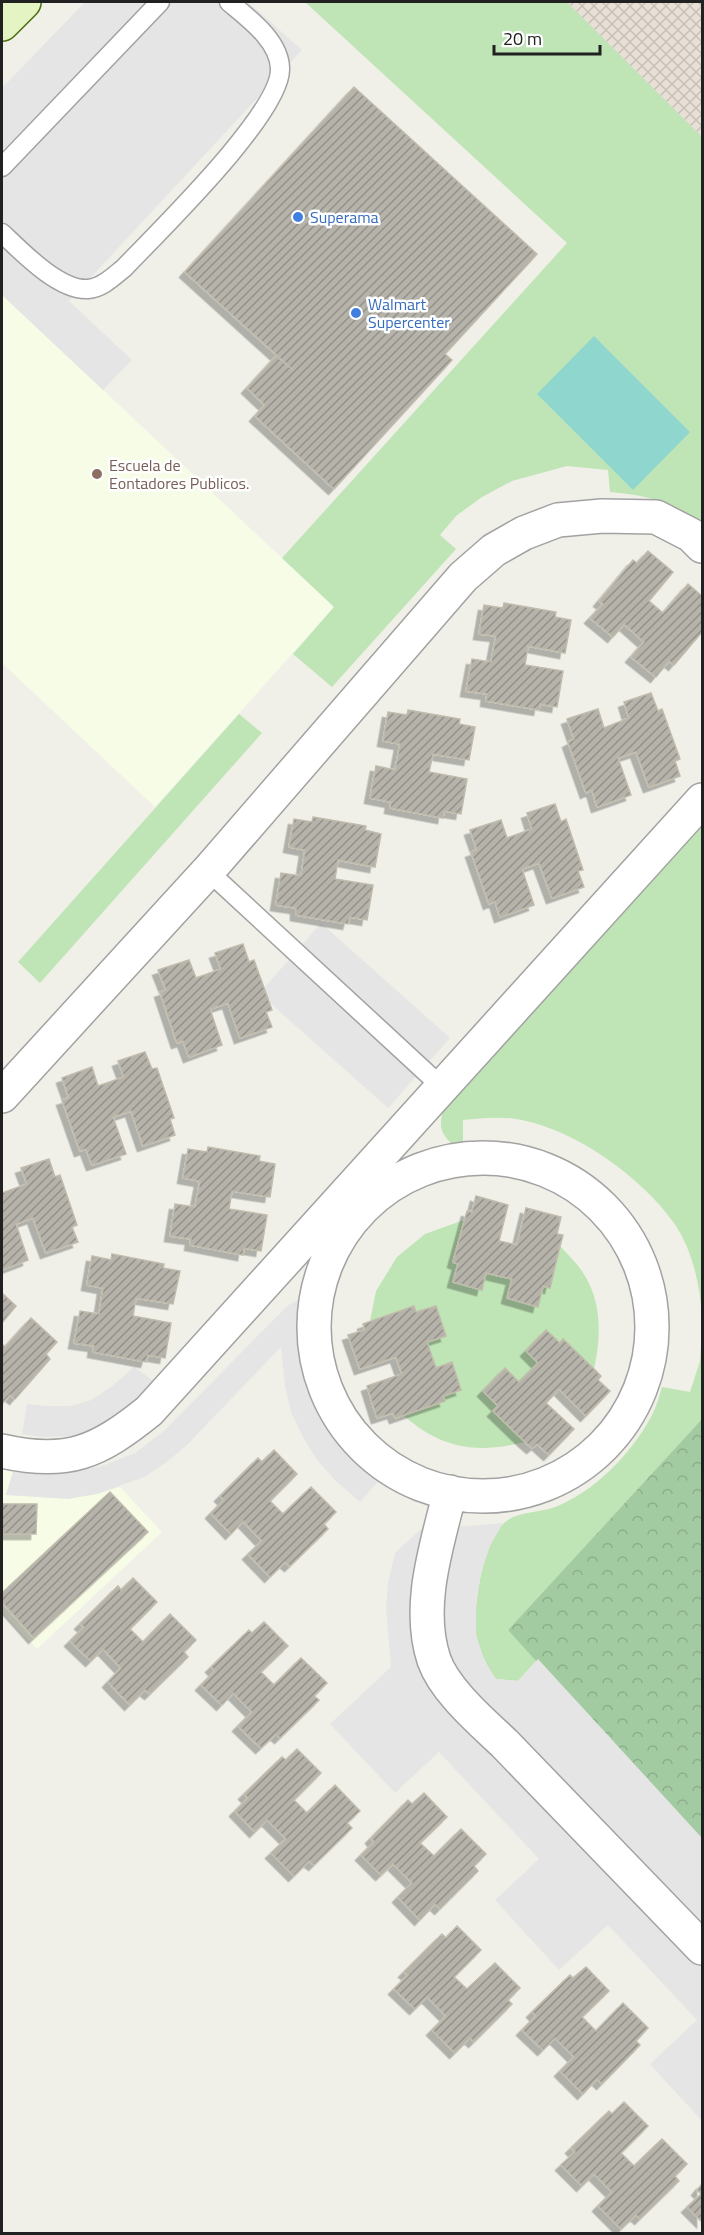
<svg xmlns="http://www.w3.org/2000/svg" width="704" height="2235" font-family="'Titillium Web',sans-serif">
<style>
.education{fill:#f6fce6}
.military{fill:url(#military-cross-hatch)}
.grass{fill:#bfe4b5}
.forest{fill:url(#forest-crowns)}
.pitch{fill:#8fd7ce}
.parking{fill:#e5e5e5}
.building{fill:url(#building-hatch);stroke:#c1bbac;stroke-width:1.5;filter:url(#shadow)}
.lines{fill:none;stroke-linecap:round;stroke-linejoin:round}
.service-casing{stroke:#a2a2a2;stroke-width:21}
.minor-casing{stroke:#a2a2a2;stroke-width:36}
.secondary-casing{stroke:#4b6f11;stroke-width:36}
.service{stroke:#fff;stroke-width:18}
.minor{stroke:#fff;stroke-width:33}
.secondary{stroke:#e4f4c3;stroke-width:33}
.shop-dot{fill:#3f7fe0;stroke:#fff;stroke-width:2}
.education-dot{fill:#8d6e63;stroke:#fff;stroke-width:2}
.labels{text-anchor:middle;stroke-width:5;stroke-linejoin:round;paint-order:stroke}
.shop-label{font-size:16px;fill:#366cbe;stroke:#fff;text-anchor:start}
.education-label{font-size:16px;fill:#785e54;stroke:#fff;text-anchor:start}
</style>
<defs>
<pattern id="military-cross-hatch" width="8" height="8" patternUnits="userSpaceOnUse" patternTransform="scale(1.5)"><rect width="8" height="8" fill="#e8e0d6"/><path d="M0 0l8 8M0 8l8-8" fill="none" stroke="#c7c0b7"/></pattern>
<pattern id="forest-crowns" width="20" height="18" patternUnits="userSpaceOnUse" patternTransform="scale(1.5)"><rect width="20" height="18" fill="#a3cba2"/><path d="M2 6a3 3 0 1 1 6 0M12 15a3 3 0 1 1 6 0" fill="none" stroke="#8cae8b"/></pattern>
<pattern id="building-hatch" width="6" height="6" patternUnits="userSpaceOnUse" patternTransform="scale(1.5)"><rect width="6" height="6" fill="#b6b3ab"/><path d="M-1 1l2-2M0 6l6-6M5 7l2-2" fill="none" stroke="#94918b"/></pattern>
<filter id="shadow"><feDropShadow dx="-5.5" dy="5.5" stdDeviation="0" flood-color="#0004"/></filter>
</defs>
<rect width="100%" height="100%" fill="#f0f0e9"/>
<path class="education" d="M2,295L334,607L155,807L2,663Z
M2,1470L13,1472L6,1494H97L120,1487L162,1532L37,1649L2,1612Z"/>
<path class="military" d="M567,2H702V137Z"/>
<path class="grass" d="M305,2H567L702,137V523C672,502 647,495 610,492L608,470L567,466L512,481L482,497L456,516L440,535L456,549L332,687L293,654L334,607L282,558L567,243Z
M239,714L262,733L40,983L18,962Z
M702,818V1318C700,1285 693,1251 674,1223C641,1177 577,1131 522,1120C502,1116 482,1118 463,1120V1144L453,1145C439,1132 439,1125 444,1107Z
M464,1220L453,1263L512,1279L507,1298L538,1306L543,1286L550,1287L560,1246C568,1255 579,1265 585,1276C602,1304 601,1338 594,1369L563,1340L560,1343L546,1331L526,1351L538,1363L519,1382L505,1368L483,1391L498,1406L525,1442C475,1454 442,1449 403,1415L445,1401L443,1396L461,1389L452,1362L436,1368L427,1342L446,1336L436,1306L416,1312L414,1306L370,1321L376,1291L397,1257L425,1234Z
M702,1330V1419L508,1630L538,1659L518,1681L496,1679C487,1666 478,1650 476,1633C473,1606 483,1543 503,1524C515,1511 540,1513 555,1507C594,1492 631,1454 651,1417C656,1408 659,1397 662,1387L690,1392L700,1361Z"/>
<path class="forest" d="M702,1419V1844L508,1630Z"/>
<path class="pitch" d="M594,336L690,432L633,490L537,394Z"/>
<path class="parking" d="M85,2H248L302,50L69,301L132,360L103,390L2,295V88Z
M321,923L450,1038L388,1108L269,1002L264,988Z
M297,1300L305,1303L313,1373L333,1424L341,1440L353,1454L369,1470L383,1476L360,1502L336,1481L318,1461L305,1441L291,1412L285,1386L281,1347L187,1445L167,1462L144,1477L97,1494L68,1499L6,1495L13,1472L41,1474L69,1473L102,1466L135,1453L165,1430L287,1306Z
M134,1367L159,1385L145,1401L86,1436L40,1437L22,1434L27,1404L46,1406H71L91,1400L111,1387Z
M503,1523L490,1546L481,1573L476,1606V1635L485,1662L496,1679L518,1681L538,1659L702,1838V2121L650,2064L697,2020L608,1925L559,1970L495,1900L539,1859L439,1752L395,1793L330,1724L391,1667L386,1608L388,1583L395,1553L420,1530Z"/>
<path class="building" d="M354,87L537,254L445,354L452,360L334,489L255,416L265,405L247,388L276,356L293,370L185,272Z
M648,551L673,572L649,601L663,613L688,584L702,596V632L674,665L669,661L656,677L631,657L644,642L624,624L613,637L590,618L603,604L599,601L633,560L637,563Z
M504,603L556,612L555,617L571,620L565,653L528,646L525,665L563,671L557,707L540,704L539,710L486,701L487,694L466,691L472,659L491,662L496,636L479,634L484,605L503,608Z
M651,693L658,711L662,709L680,759L675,761L680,776L649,787L636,752L618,758L631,795L597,807L592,790L586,793L568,742L574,739L567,719L598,709L604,728L629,718L624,702Z
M408,710L460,719L459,724L475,727L469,760L433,754L429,772L467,779L461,814L444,811L443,818L390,808L391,802L370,798L376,766L395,770L400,744L383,741L388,712L407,715Z
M555,804L561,822L566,819L583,870L578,871L584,887L552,898L539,863L522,869L534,905L500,917L495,901L489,904L471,852L477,850L470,830L501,820L507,838L532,829L527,813Z
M313,817L366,826L365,830L381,834L375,867L338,860L335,879L373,885L367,920L350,917L348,924L296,915V908L276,905L281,873L301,876L305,850L289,847L294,819L312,822Z
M243,944L249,962L254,960L272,1010L266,1012L272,1027L240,1038L228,1003L210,1009L222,1045L189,1057L183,1041L177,1043L160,992L166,990L158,970L189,960L196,978L221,969L215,953Z
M145,1052L152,1069L157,1068L174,1118L170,1119L175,1135L143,1146L131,1111L113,1117L126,1154L92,1165L86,1149L80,1151L62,1100L69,1098L62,1078L92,1067L98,1086L124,1077L118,1061Z
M208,1147L260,1156L259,1161L275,1164L270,1197L232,1191L229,1209L267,1215L261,1251L244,1248L243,1255L190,1245L191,1239L170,1236L175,1204L195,1207L200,1181L183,1178L188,1149L207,1152Z
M49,1159L55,1177L60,1175L77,1225L72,1227L78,1242L46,1253L33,1218L16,1224L28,1260L2,1270V1193L27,1184L21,1168Z
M476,1196L508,1205L499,1241L517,1245L526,1208L561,1217L557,1234L563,1235L560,1246L550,1288L543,1286L538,1307L507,1298L512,1279L486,1273L482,1290L453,1282L458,1264L453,1262L467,1211L472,1212Z
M112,1254L164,1264L163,1268L180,1271L173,1304L136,1298L133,1316L171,1323L165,1358L148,1355L146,1362L93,1352L94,1346L74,1343L80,1311L99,1314L103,1288L87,1285L92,1256L111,1260Z
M2,1293L16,1306L2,1323Z
M414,1306L416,1312L436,1306L446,1336L427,1342L436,1368L452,1362L461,1390L443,1396L445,1401L395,1418L393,1413L377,1418L367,1386L402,1374L396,1357L360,1369L348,1335L365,1330L363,1324Z
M31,1318L57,1342L46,1354L50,1359L15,1399L10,1395L2,1404V1344L5,1347Z
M546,1330L560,1343L563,1339L594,1369L601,1376L598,1380L610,1391L586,1416L559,1389L546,1403L574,1429L549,1455L537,1444L532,1448L525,1442L493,1411L498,1406L483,1391L505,1368L519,1382L538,1363L526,1351Z
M274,1450L297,1474L270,1501L283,1514L311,1487L336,1512L324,1524L328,1529L290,1566L285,1562L270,1577L248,1554L262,1541L243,1521L231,1534L211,1513L224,1500L220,1496L258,1458L262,1462Z
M110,1492L148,1532L34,1638L2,1602V1593Z
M2,1504H37L36,1534H2Z
M133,1578L157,1602L130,1629L143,1642L170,1614L196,1640L184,1652L188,1657L150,1694L145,1690L130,1705L108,1682L121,1668L103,1649L91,1661L70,1641L84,1627L80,1624L118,1586L121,1590Z
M264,1622L288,1646L261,1672L274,1685L301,1658L327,1683L314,1696L319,1700L280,1738L276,1734L261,1748L238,1726L252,1712L233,1693L222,1705L201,1685L215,1671L211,1667L249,1630L252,1633Z
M297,1749L321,1773L294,1800L307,1813L335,1785L360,1811L347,1823L352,1828L314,1865L309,1861L294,1876L271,1853L286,1839L267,1820L255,1832L235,1811L248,1798L244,1794L282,1757L286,1760Z
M424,1793L447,1817L420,1843L434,1856L461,1829L486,1854L474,1866L478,1871L440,1909L435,1904L420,1920L398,1897L412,1883L393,1864L381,1875L361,1855L374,1842L371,1838L408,1800L412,1804Z
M457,1926L481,1950L454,1977L467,1989L495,1963L520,1988L508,2000L512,2004L474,2042L470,2038L455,2053L432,2030L446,2016L427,1997L415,2009L394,1989L408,1975L404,1972L442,1934L446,1938Z
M586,1967L609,1991L582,2017L596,2031L623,2003L648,2028L636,2041L640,2045L602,2084L597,2079L583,2094L560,2071L574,2057L555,2038L543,2050L522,2030L536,2016L532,2012L570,1975L573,1978Z
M624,2102L648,2126L621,2153L634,2166L662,2139L687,2164L675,2176L679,2181L640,2219L636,2215L621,2229L598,2206L612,2192L594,2174L582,2186L561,2165L575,2152L571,2148L609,2111L612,2114Z
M702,2184V2222L687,2207L701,2194L697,2190Z"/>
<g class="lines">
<g class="service-casing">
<path id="service" d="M2,167L160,2
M2,233C21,251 59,291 88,289C102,288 114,276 124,268C158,232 281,113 280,69C280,41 248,18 229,2
M208,871L443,1088"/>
</g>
<g class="minor-casing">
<path id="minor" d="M2,1096L208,871L463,577L494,550L524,533L558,520L602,516L656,517L691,535L702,546
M314 1327a169 169 0 1 1 338 0a169 169 0 1 1-338 0Z
M2,1451C68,1466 98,1452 149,1411L702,800
M450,1492C437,1545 416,1606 434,1660C445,1691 482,1722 505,1744L702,1948"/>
</g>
<g class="secondary-casing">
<path id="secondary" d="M2,24L24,2"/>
</g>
<use href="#service" class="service"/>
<use href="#minor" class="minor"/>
<use href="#secondary" class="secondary"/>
</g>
<g class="shop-dot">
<circle cx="298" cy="217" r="6"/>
<circle cx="356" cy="313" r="6"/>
</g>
<circle class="education-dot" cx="97" cy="474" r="6"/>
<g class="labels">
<g class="shop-label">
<text x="310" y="223">Superama</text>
<text x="368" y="310">Walmart<tspan x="368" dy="18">Supercenter</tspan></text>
</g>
<g class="education-label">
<text x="109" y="471">Escuela de<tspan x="109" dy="18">Eontadores Publicos.</tspan></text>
</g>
</g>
<rect width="704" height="2235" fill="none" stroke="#212121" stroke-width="6"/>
<path d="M494 45v9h106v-9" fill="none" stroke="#212121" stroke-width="3"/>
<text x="503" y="45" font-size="18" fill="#212121" stroke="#ffffff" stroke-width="4.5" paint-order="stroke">20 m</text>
</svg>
